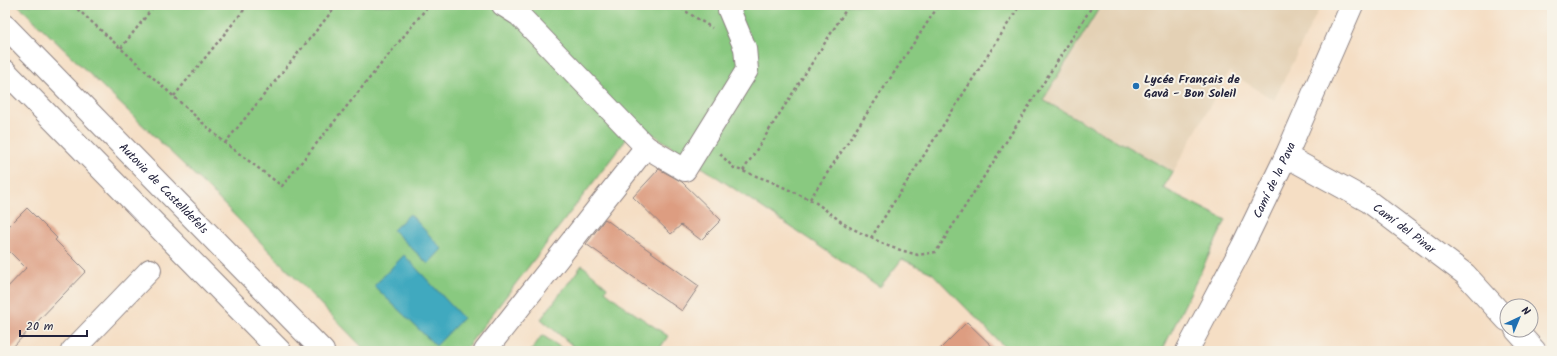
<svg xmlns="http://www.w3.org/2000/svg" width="1557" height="356" font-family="Kalam,sans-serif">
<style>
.built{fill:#e4d1b5}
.green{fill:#89c980;stroke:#56765e}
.water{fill:#3fa9bf;stroke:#30667d}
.building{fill:#dd9d81}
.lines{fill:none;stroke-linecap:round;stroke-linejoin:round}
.minor-casing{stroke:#8c8080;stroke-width:24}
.highway-casing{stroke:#8c8080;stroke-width:24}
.path{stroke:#8c8080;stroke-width:2.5;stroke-dasharray:3 3;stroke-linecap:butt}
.minor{stroke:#fff;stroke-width:22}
.highway{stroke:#fff;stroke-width:22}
.poi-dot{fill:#1f6fb2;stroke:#f7f3e8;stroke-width:1.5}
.labels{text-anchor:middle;stroke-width:4;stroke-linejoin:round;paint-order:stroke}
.poi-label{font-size:12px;font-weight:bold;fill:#22223b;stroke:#f7f3e8;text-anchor:start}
.street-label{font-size:12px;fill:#22223b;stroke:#f7f3e8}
</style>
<rect width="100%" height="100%" fill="#f7f3e8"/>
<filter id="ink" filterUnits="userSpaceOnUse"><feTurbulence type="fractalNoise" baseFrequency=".025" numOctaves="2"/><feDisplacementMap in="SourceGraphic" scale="8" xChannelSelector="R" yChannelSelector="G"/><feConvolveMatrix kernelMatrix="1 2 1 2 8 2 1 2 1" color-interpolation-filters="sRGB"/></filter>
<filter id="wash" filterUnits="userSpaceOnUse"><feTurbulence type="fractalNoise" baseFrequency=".012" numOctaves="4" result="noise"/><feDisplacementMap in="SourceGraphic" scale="16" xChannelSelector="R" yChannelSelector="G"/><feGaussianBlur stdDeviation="0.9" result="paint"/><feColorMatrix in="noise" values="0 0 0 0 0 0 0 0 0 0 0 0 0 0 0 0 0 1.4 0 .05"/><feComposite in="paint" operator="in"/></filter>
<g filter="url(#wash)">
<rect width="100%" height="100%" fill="#f5dec4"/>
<path class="built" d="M1101,5H1321L1274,100L1229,72L1173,172L1042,100Z"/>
<path class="green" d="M18,5H1101L1043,100L1173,172L1163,188L1226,220L1162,351H1008L932,273L902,259L880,287L638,124L464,351H366L209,189Z
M582,265L607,287L605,291L625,307L668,336L658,351H579L541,319Z
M542,335L566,351H531Z"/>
<path class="water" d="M410,214L442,249L428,264L393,230Z
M404,255L463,318L436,346L374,286Z"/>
<g id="blocks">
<path class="building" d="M659,169L682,182L721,220L701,240L681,225L671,234L633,197Z
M27,208L57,238L55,240L86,271L9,351H5V290L26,268L5,247V230Z
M605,219L699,286L682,311L586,244Z
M967,322L997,351H938Z"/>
</g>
</g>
<g filter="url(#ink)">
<use href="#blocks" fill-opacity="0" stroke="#8c8080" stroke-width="1"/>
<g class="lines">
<g class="minor-casing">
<g id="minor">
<path d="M503,5L519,15L646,147L685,170L747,70L745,48L729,10L732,5"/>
<path id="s1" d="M1286,156L1368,201L1465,274L1507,320"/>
<path d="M1516,330L1535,351"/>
<path d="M72,351L150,270"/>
<path d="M485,351L646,147"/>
<path id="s2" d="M1187,351L1242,247L1286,156L1352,5"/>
</g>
</g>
<g class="highway-casing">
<g id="highway">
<path id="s3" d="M5,26L323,351"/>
<path d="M5,71L280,351"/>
</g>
</g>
<path class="path" d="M73,5L225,143L282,186L429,5
M676,5L712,28
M121,48L155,5
M174,96L248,5
M225,143L337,5
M720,154L734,168L770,181L815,202L847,226L890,247L918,255L936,252L1093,5
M743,171L849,5
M810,199L939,5
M871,238L1020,5"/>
<use href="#minor" class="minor"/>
<use href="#highway" class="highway"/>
</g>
</g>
<circle class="poi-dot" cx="1136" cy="86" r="4"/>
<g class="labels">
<g class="poi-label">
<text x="1144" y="83">Lycée Français de<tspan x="1144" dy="14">Gavà - Bon Soleil</tspan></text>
</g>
<g class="street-label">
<text dy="4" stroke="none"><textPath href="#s2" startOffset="192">Camí de la Pava</textPath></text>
<text dy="4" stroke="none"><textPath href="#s3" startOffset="227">Autovia de Castelldefels</textPath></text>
<text dy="4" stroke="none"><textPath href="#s1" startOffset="139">Camí del Pinar</textPath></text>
</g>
</g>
<rect width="1557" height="356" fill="none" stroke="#f7f3e8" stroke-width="20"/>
<g transform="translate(1519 318) rotate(44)"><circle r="19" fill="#f7f3e8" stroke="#a29fa3"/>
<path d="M0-3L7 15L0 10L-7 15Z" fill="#1f6fb2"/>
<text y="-6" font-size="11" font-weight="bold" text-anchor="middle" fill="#22223b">N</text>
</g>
<path d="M20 330v6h67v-6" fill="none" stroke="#22223b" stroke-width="2"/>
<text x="26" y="330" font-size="12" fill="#22223b" stroke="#f7f3e8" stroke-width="3" paint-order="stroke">20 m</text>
</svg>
